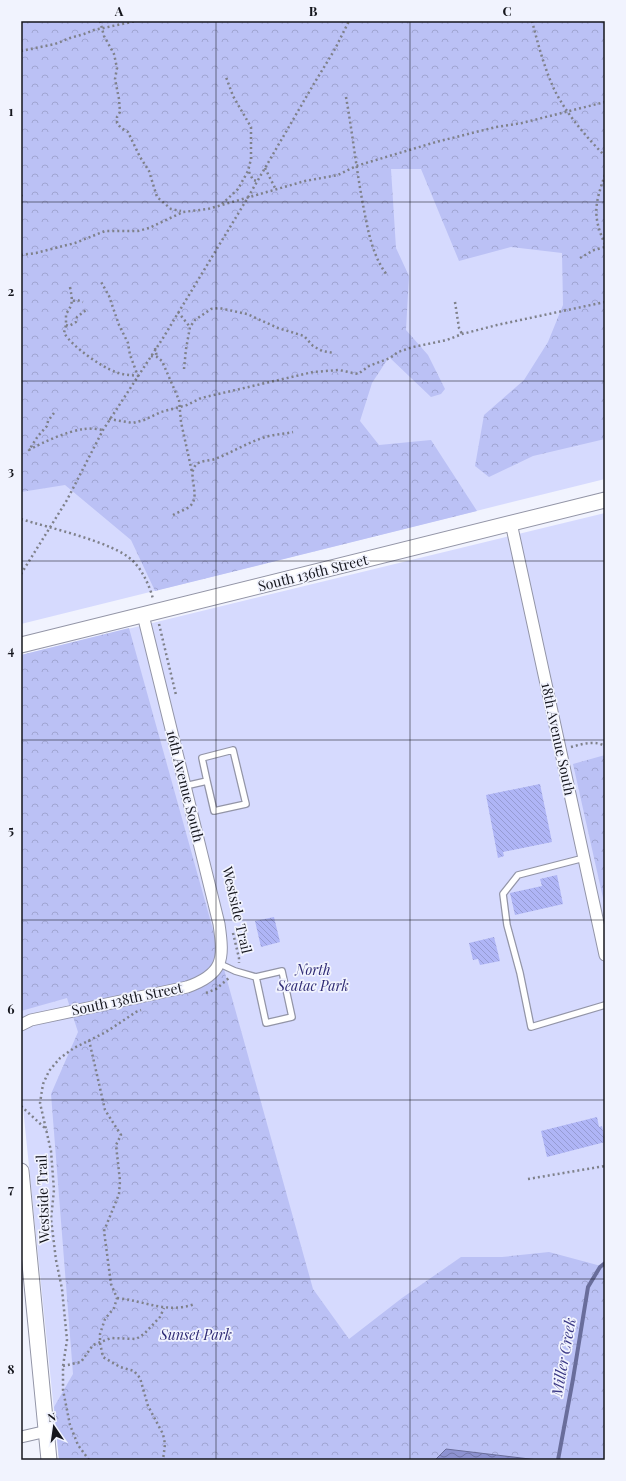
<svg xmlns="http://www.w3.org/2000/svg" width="626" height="1481" font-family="'Playfair Display',serif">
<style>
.green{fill:#d6dafe}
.forest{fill:url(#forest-crowns)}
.water{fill:url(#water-waves);stroke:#696d9b}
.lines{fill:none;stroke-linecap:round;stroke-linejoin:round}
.stream{stroke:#696d9b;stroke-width:4}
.building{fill:url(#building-back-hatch)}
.lane-casing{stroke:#9395a7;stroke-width:8}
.street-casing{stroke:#9395a7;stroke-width:13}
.secondary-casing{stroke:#9395a7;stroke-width:17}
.path{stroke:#7f818a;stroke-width:2.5;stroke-dasharray:2 3;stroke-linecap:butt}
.lane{stroke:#fff;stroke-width:5.5}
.street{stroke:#fff;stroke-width:11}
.secondary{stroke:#fff;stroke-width:15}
.grid{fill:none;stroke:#15161d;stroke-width:1;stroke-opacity:0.55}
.labels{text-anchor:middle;stroke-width:3.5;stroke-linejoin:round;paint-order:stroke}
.street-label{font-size:14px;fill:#15161d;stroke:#f1f3fe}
.park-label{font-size:14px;font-style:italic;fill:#2e2a74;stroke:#f1f3fe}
.water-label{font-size:15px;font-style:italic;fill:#3c3a86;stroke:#f1f3fe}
.neatline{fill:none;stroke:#15161d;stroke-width:1.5}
.grid-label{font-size:13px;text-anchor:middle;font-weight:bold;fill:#15161d}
</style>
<defs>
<pattern id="forest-crowns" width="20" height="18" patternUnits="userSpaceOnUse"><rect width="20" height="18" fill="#bbc1f5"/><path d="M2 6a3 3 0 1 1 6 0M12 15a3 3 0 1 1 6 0" fill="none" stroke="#a0a5d2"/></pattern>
<pattern id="water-waves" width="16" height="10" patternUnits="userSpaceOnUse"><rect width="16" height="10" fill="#8d92d1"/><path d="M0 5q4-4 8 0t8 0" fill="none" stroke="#7276a9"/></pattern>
<pattern id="building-back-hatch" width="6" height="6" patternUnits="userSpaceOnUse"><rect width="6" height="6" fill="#afb5f6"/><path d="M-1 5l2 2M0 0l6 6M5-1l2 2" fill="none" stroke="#969bd2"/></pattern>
</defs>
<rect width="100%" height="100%" fill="#f1f3fe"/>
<path class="green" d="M21,21H605V479L21,624Z
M605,513V1460H59L21,1088V655Z"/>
<path class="forest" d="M21,21H605V439L533,456L489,477L475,466L484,415L524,380L548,342L563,305L562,253L511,247L459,261L421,169H391L396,248L409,276L406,330L428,355L445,389L441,394L431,397L389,357L372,383L360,421L379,445L431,440L477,511L155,591L131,540L65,485L21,492Z
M129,628L313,1289L349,1339L402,1298L461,1257H502L549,1252L601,1266L605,1261V1460H59L54,1407L73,1374L51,1094L78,1032L67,998L21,1011V655Z
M605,755V907L573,764Z"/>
<path class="water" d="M446,1449L538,1460H540H435Z"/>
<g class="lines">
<path class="stream" d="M558,1460L573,1379L588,1287L600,1267L605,1263"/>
</g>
<path class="building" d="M540,784L552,842L503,852L504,856L498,858L486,795Z
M557,875L563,904L515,915L510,893L542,886L540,879Z
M274,917L280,942L261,947L255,921Z
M494,937L500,961L480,965L478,959L473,960L469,943Z
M597,1117L599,1127L602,1126L605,1142L547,1157L541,1131Z"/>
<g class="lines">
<g class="lane-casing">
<path id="lane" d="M185,786L207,781L214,811L246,804L233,750L202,758L207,781
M584,858L518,875L503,894L507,925L520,973L531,1027L605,1005
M220,964L235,971L256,977L282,971L292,1017L266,1023L256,977"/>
</g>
<g class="street-casing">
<path id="street" d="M511,523L605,955
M21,1025L31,1020L187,987C224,974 224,959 219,924L143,615
M21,1437L47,1431"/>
</g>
<g class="secondary-casing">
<path id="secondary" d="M21,645L605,500
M21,1171L49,1460"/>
</g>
<path class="path" d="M100,21L104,36L114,54L117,68L115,79L119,99L120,112L117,117V123L121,128L128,132L140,157L149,171L157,197L171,209L181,211
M532,21C538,44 544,67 554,89C565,112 587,138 605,156
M21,51L55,44L70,38L84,34L94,30L136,21
M346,97C353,136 357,176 365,215C369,236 374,258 387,275
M265,168L276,190
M249,172L253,180L257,181
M605,175C595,203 592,216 605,244
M21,195L24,199
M222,204L238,189L248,171L251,159V127L233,96L226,77
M21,255L36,253L75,243L105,231H138L149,228L183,212L208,209L305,181L338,175L356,166L436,142L496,127L522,123L605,102
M580,258L594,250L605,247
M70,287C72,299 74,303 66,314V325L64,333C73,347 101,367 116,372C123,375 130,375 138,376L130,355L128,343L119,325L109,296L100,280
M73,301L77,300L83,302
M455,302L459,328L462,334
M178,312L190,327
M66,325L69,326L76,322L77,317L86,310
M155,348L157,357
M151,356L157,357L162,361L179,400L181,422L192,472
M184,369L186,349L190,327L195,320L211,309L219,308L247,314L278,328L304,336L313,346L322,351L334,353
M54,413L48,421L47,426L38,436L29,450C43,442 68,431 84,429C90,428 97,429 103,430
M109,419L133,423L144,420L161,412L187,405L201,398L313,372L339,370L358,374L369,366L390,358L398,352L413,347L447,340L462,334L497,325L605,302
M173,515C178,512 185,510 189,507C202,497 187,477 195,466C199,460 209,461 215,459C233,452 250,441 269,436C277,434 285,434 293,432
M21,519C49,528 114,542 133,561C143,571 150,587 153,599
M21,574L67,500L103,430L163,338L247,199L312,87L335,49L349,21
M159,624L176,695
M571,747C582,744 594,740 605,746
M233,933L239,958V963
M206,993L216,989L230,977
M89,1040L105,1110L121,1135L116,1145L120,1181L119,1194L104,1231L111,1284L117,1298L114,1308L105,1319L100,1334V1343L103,1357L120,1367L134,1371L140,1378L148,1406L163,1434L165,1444L163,1460
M21,1106L47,1130
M528,1179L605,1166
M117,1298C146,1301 166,1314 195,1304
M63,1366L81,1362L93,1345L111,1338L136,1339L144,1334L160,1317L164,1308
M89,1460L78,1445L70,1425L63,1390V1366L67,1340L62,1289L56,1260L51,1219L54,1190L51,1151L40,1103L43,1084L49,1071L60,1058L74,1048L106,1032L136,1012L141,1010"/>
<use href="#lane" class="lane"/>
<use href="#street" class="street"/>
<use href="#secondary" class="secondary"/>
</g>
<path class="grid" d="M216,21V1460M410,21V1460M21,202H605M21,381H605M21,561H605M21,740H605M21,920H605M21,1100H605M21,1279H605"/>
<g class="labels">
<g class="street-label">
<text transform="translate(313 573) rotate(-14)" y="5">South 136th Street</text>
<text transform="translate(558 739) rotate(78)" y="5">18th Avenue South</text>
<text transform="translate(185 786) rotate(76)" y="5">16th Avenue South</text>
<text transform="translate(237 910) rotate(77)" y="5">Westside Trail</text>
<text transform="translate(127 999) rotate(-12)" y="5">South 138th Street</text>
<text transform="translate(43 1199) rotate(-92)" y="5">Westside Trail</text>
</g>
<g class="park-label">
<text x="313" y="975">North<tspan x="313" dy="16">Seatac Park</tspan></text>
<text x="196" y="1340">Sunset Park</text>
</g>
<g class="water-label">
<text transform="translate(564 1357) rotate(-80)" y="5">Miller Creek</text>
</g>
</g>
<rect width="626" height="1481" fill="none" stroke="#f1f3fe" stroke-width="44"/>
<g transform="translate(54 1427) rotate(347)" stroke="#f1f3fe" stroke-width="3" paint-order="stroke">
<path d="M0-3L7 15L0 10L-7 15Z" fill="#15161d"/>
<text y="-6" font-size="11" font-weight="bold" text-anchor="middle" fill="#15161d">N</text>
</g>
<rect x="22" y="22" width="582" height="1437" class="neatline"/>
<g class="grid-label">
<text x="119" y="16">A</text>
<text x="313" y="16">B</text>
<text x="507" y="16">C</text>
<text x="11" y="116">1</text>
<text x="11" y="296">2</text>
<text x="11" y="476">3</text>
<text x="11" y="655">4</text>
<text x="11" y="835">5</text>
<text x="11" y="1014">6</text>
<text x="11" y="1194">7</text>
<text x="11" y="1374">8</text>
</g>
</svg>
